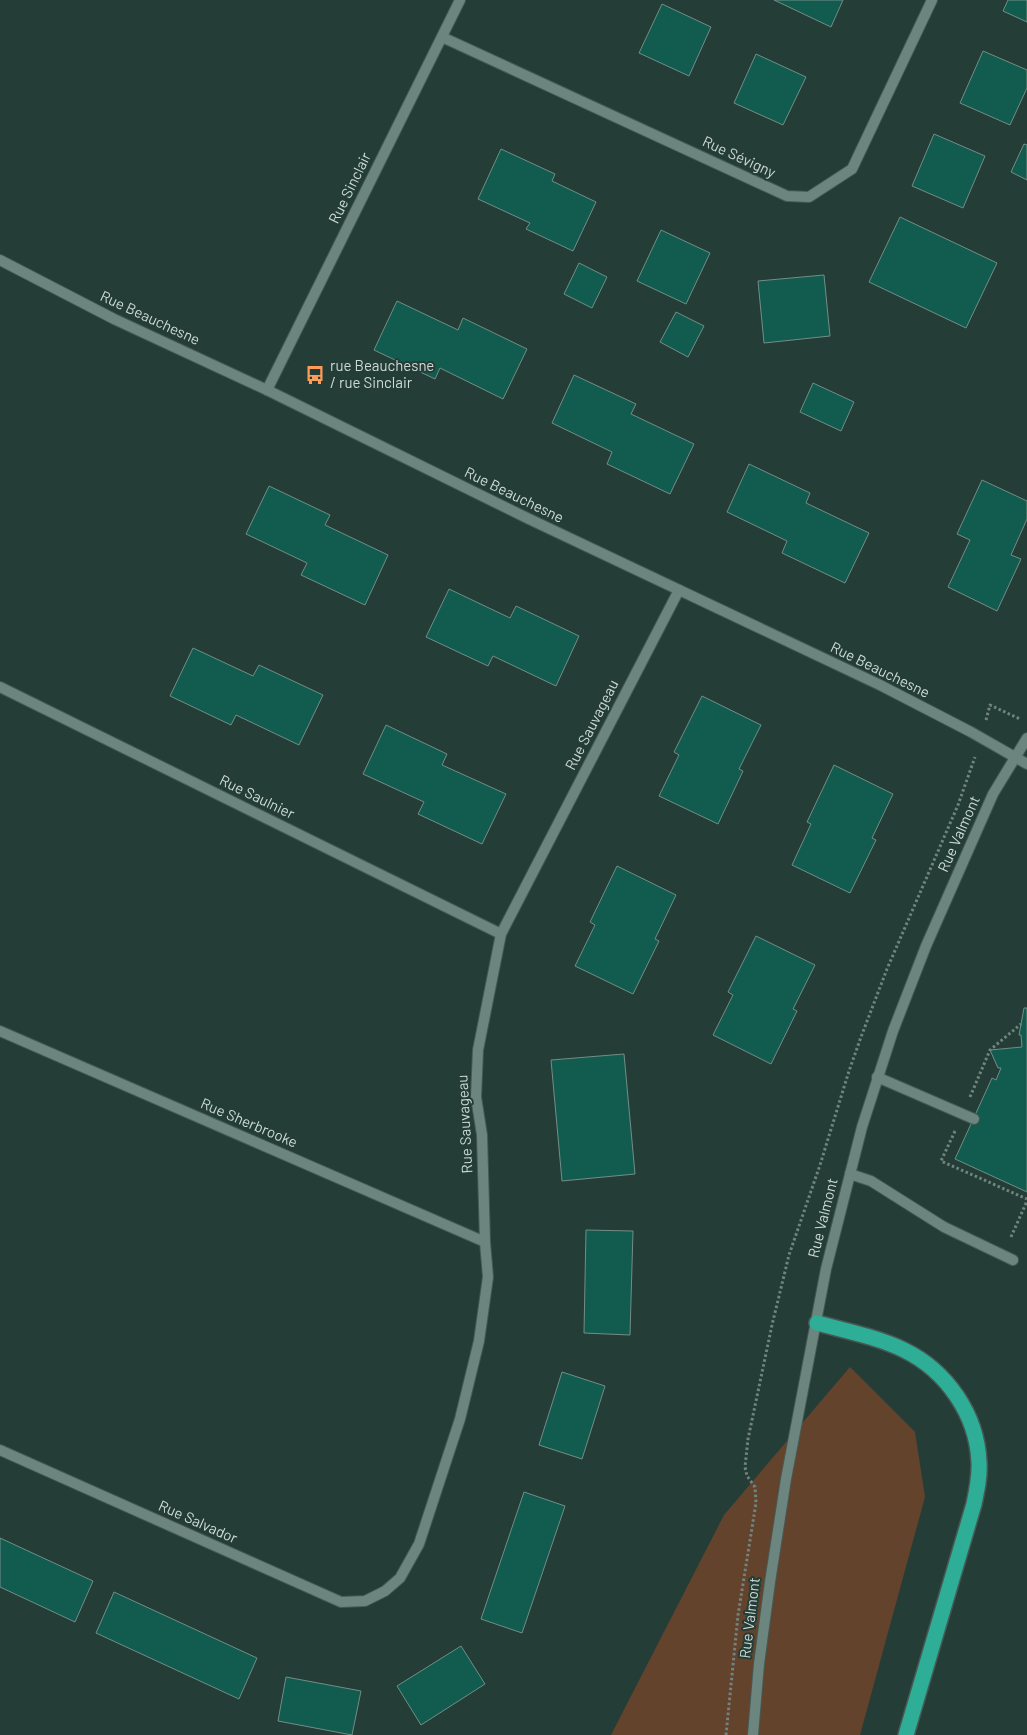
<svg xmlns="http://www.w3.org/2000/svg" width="1027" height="1735" font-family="Barlow,sans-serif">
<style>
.green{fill:#64432d}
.building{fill:#125c4f;stroke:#738d87}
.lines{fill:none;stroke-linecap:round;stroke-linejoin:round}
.service-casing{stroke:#455a55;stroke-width:12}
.minor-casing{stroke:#455a55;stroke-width:12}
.tertiary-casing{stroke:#455a55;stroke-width:12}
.motorway-casing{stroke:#455a55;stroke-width:18}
.path{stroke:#71847f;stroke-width:3;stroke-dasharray:2.5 2.5;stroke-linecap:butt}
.service{stroke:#6c867f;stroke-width:10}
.minor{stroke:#6c867f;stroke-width:10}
.tertiary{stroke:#6c867f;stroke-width:10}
.motorway{stroke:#2eae96;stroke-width:15}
.labels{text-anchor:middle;stroke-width:4;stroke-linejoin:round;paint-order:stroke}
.street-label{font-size:15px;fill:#ccdad6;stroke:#253d37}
.poi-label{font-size:15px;fill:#ccdad6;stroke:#253d37;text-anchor:start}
</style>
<rect width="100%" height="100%" fill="#253d37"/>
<path class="green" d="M850,1367L915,1432L925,1497L860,1735H611L724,1515Z"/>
<path class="building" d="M774,0H843L831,27Z
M1008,0H1027V22L1003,11Z
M662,4L711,27L689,76L639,53Z
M983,51L1027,70V88L1010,125L960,103Z
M756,54L806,77L783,125L734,103Z
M934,134L985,156L963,208L912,186Z
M1024,144L1027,145V180L1011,172Z
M501,149L555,174L552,181L596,202L573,251L526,229L530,223L478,199Z
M900,217L997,263L966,328L869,282Z
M661,230L710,253L686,304L637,281Z
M579,263L607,277L592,308L564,294Z
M824,275L830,336L764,343L758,281Z
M397,301L458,330L463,318L527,349L503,399L440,368L435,379L374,350Z
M676,312L704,326L688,357L660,342Z
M574,375L636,404L631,414L694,444L670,494L607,464L612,452L552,423Z
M813,383L854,402L841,431L800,412Z
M749,464L810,493L806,503L869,533L845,583L782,553L787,541L727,512Z
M982,480L1027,501V519L1011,555L1021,559L997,611L948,587L970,540L957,534Z
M269,486L330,515L325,525L388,555L365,605L301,575L307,563L246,534Z
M449,589L510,618L516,606L579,636L556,686L493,656L488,666L426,637Z
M193,648L253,676L259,665L323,695L299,745L236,715L231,725L170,696Z
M702,696L761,725L739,769L743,771L718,824L659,796L679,755L674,752Z
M386,725L447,754L442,765L506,794L482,844L418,814L424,802L363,774Z
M834,765L893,794L872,838L876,840L850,893L792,865L811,824L807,822Z
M617,866L676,895L655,939L659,941L633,994L575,966L595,925L590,922Z
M756,936L815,965L793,1009L797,1011L771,1064L713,1035L733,995L728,992Z
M1024,1008H1027V1192L955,1159L992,1078L996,1080L1001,1068H998L990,1050L1022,1047L1021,1035H1019Z
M624,1054L635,1174L562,1181L551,1060Z
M586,1230L633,1231L630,1335L584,1333Z
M562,1372L605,1386L582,1459L539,1445Z
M524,1492L565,1506L522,1633L481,1619Z
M0,1538L93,1581L75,1622L0,1587Z
M114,1592L257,1658L239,1699L96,1633Z
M461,1646L485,1684L421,1725L397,1686Z
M286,1677L361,1691L352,1735L278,1721Z"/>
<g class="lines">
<g class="service-casing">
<path id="service" d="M877,1077L974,1119
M850,1174L871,1181L944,1227L1013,1260"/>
</g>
<g class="minor-casing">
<path id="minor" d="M442,37L787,196L809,197L852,169L932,0
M267,390L460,0
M0,687L501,934
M0,1031L485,1242
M0,1450L341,1602L365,1601L385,1591L400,1578L419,1544L460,1419L479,1341L488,1277L485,1242L482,1135L476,1097L478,1050L501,934L679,590"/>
</g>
<g class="tertiary-casing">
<path id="tertiary" d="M0,260L114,319L267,390L527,518L880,685L971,732L1027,764
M753,1735L759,1664L770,1582L786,1479L826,1269L862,1127L893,1031L926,946L993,794L1027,738"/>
</g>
<g class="motorway-casing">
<path id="motorway" d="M817,1323C846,1331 877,1337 904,1350C947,1371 977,1415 979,1462C980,1476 977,1490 974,1504L906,1735"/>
</g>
<path class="path" d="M986,720L990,705L1020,719
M970,1097L990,1050L1021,1024
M955,1131L941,1161L1027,1199
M1011,1237L1027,1201
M726,1735L738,1615L756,1503L755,1487L747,1476L745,1467L748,1439L772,1325L789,1255L820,1165L849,1071L861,1037L887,969L958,805L975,757"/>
<use href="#service" class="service"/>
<use href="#minor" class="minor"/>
<use href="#tertiary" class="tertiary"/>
<use href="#motorway" class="motorway"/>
</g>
<defs>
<g id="bus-bare" transform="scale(1.5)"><path d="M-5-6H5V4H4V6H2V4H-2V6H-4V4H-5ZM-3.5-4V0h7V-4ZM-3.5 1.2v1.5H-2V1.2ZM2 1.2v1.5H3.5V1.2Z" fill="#fe9c57" stroke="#253d37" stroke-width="2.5" paint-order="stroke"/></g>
</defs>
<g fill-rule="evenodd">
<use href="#bus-bare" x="315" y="375"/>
</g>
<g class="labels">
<g class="street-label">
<text transform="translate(739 157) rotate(25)" y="5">Rue Sévigny</text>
<text transform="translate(350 188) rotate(-64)" y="5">Rue Sinclair</text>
<text transform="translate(150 318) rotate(25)" y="5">Rue Beauchesne</text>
<text transform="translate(514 495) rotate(26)" y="5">Rue Beauchesne</text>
<text transform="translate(880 670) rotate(26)" y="5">Rue Beauchesne</text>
<text transform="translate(592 725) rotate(-63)" y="5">Rue Sauvageau</text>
<text transform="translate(257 797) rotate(26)" y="5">Rue Saulnier</text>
<text transform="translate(959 834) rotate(-66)" y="5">Rue Valmont</text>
<text transform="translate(249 1123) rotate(23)" y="5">Rue Sherbrooke</text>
<text transform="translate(465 1124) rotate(-93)" y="5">Rue Sauvageau</text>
<text transform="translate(823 1218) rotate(-76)" y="5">Rue Valmont</text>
<text transform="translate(198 1522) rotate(24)" y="5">Rue Salvador</text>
<text transform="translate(750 1618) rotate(-83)" y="5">Rue Valmont</text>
</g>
<g class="poi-label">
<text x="330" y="371">rue Beauchesne<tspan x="330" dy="17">/ rue Sinclair</tspan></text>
</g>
</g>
</svg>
